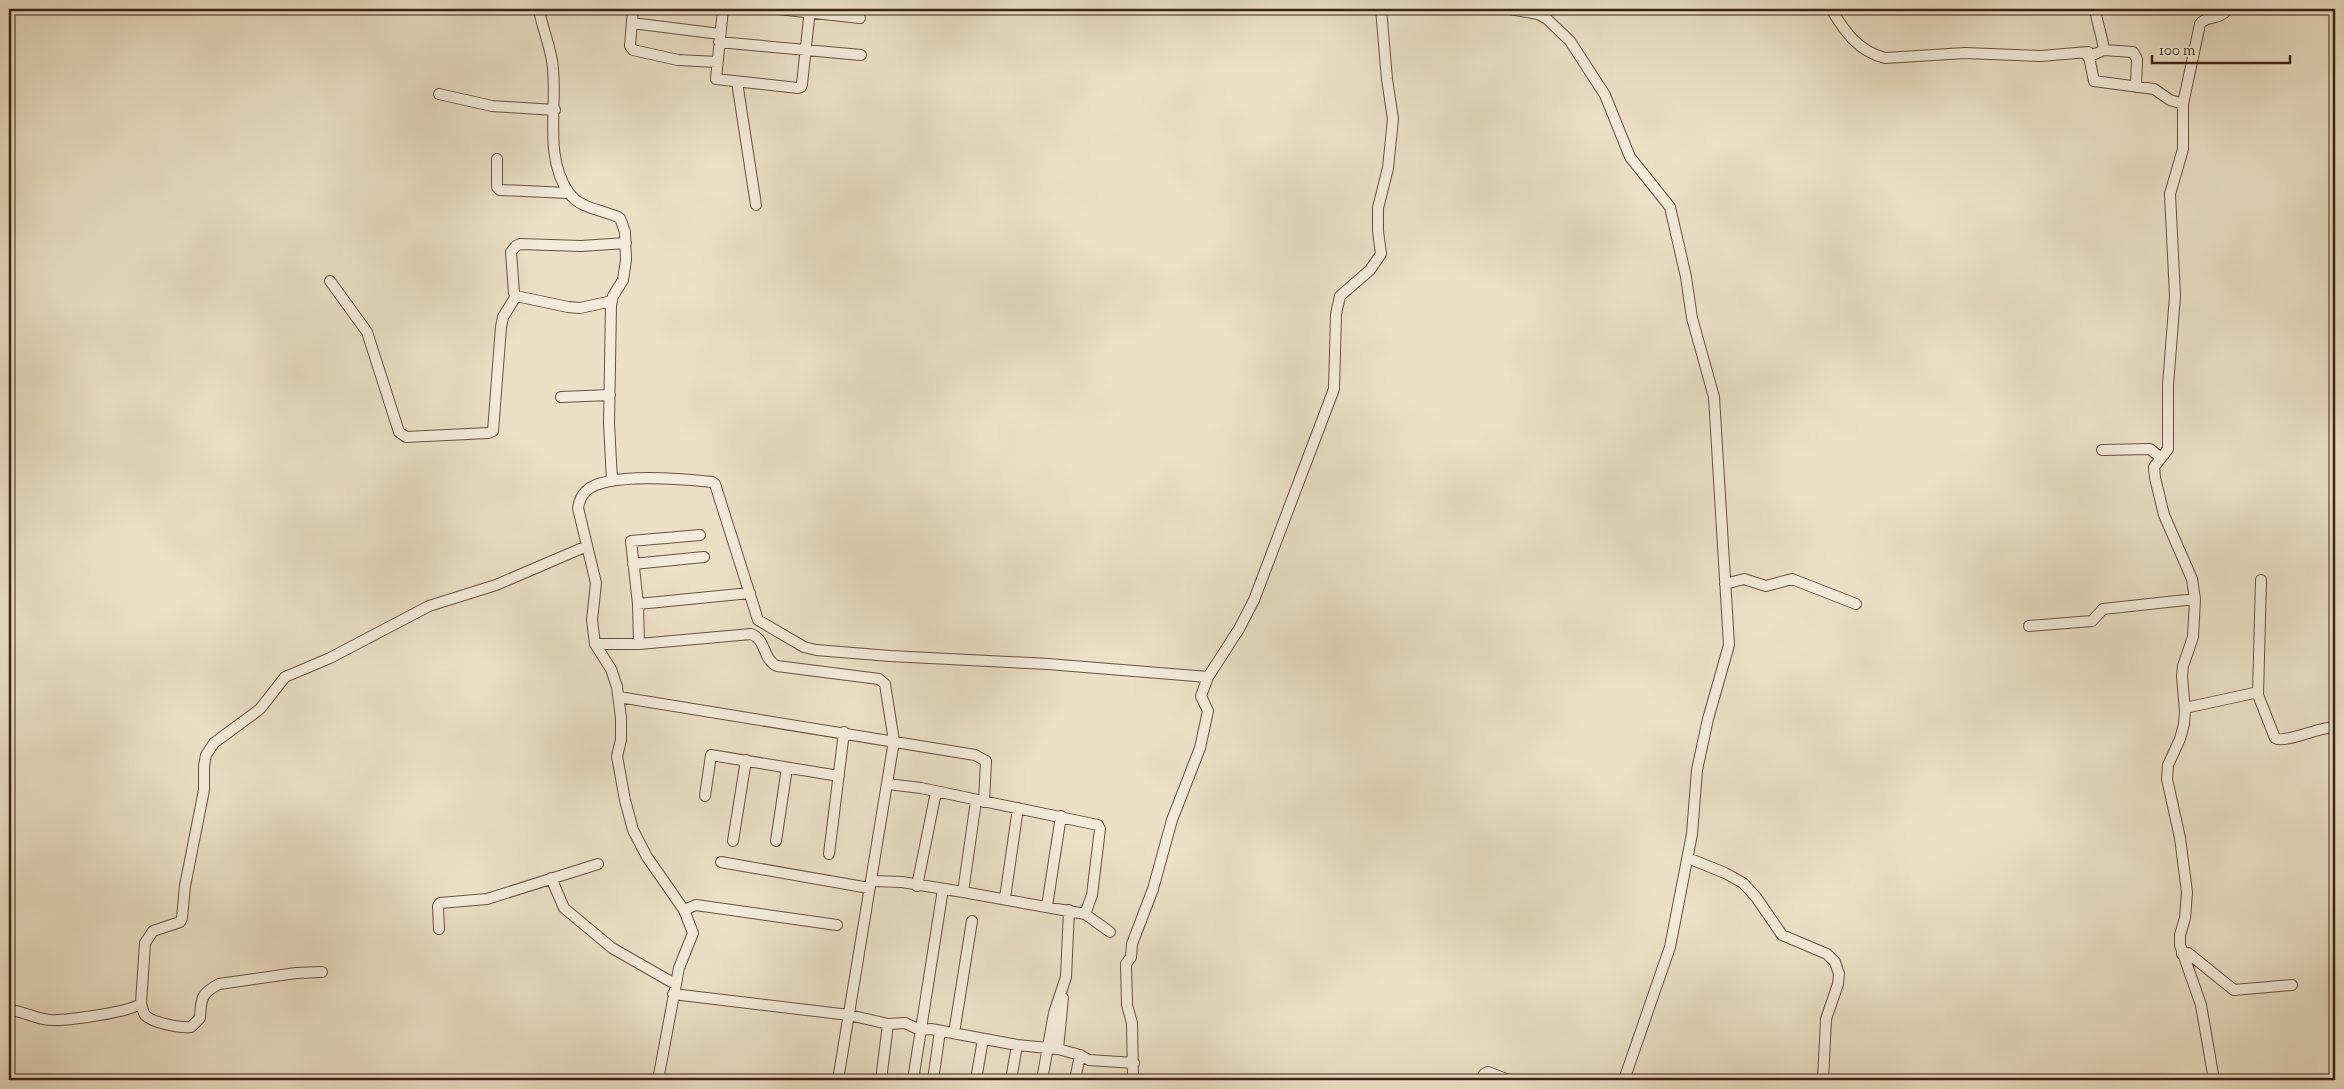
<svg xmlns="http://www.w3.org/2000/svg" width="2344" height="1089" font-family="'Sorts Mill Goudy',serif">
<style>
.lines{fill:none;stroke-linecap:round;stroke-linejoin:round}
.minor-casing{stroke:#685141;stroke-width:12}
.minor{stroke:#f2ebda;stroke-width:10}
</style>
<rect width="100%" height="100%" fill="#ebe0c6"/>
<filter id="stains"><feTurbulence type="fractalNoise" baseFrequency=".004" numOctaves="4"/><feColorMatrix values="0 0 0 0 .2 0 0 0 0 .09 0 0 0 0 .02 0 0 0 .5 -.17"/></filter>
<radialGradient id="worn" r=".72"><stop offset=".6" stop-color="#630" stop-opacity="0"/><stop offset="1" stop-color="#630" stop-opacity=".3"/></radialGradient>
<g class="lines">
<g class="minor-casing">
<path id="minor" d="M539,9C542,29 552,49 553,69C557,109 544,158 569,193C580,209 604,210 620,218L625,232L626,260L623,280L613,296L611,305L609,423L612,481
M633,9L630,46L633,50L678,60L717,62
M723,9L716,79L798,88L801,87L802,84L810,9
M778,9L860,18
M1510,9L1538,14L1547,19L1570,41L1605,95L1630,157L1670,207L1686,277L1692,318L1714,397L1729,645L1708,719L1697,770L1692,834L1670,947L1624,1080
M1831,9C1845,32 1858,51 1885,58L1965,53L2041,56L2088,52L2094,81L2154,89L2170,100L2183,104
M2095,9C2097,23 2102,35 2104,50
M632,23L720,34
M719,42L861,55
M2088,57L2104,50L2133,52L2137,59L2136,87
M737,82L756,205
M439,94L492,106L555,110
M497,159V187L500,190L568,193
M330,281L367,332L399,432L406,437L488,433L493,431L501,327L503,317L516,296
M612,301L580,308L568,307L516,296L514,293L511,252L516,246L520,244L581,246L626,243
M561,397L610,395
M2102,450L2150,449L2161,458
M633,564L704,557
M1725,584L1744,579L1766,586L1792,579L1856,604
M638,604L750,593
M2029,626L2092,621L2103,609L2195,599
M595,644H639L751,634C767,640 762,659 777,666L879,679L885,684L894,741L838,1080
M639,644L638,604L631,541L700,535
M2258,695L2261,580
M619,697L975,755L986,761L984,802
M2185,708L2254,693L2258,695L2275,738C2284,744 2319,727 2335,727
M888,784L921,788L1098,825L1100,829L1092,895L1085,914
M705,796L711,755L839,776
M733,841L746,760
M776,841L787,768
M829,854L844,732
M1688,858L1725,873L1743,883L1756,897L1782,935L1827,954L1835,962L1839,974L1838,984L1826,1019L1823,1080
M721,862L869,888
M551,878L564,908L612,948L675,984
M872,881L902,882L963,892L1085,914L1110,932
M917,886L936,792
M963,892L976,801
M1005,898L1018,808
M1047,906L1061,816
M684,910L696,905L837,925
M439,929L438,906L440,903L487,899L598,864
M2182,954L2188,953L2234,990L2292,985
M673,994L849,1015L888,1024L905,1023L920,1030L931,1029L1017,1045L1058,1049L1080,1055L1089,1060L1134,1063
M141,1003C142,1007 143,1012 145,1015C152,1023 180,1028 191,1027L200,1018C201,999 201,993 219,984L296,973L322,972
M9,1010C23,1011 36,1019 50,1020C64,1021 133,1012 141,1003L145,943L153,931L180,922L182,918L185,886L204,790V766L206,755L214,743L260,709L285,677L330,658L429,606L496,585L587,546
M954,1033L972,921
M1058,1049L1063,998
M658,1080L679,968L693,933L684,910L647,857L633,830L625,800L617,756L621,740V718L617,687L611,669L595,644L592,620L596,583L578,508C579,502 581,496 586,491C606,472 684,479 712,482L715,484L758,620L804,647L816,650L890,656L1048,664L1208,677L1239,629L1254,600L1334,389L1336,314L1340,296L1370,270L1381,254L1378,231V208L1388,168L1393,119L1387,79L1381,9
M881,1080L888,1024
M913,1080L943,889
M933,1080L940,1031
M976,1080L983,1039
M1011,1080L1017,1045
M1042,1080L1054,1013L1066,977L1069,910
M1075,1080L1080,1055
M1133,1080L1132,1023L1127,1005L1126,964L1131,957L1132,944L1153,889L1172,820L1200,748L1208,711L1201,696L1208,677
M1481,1080L1484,1074L1488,1072L1509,1080
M2214,1080L2201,1005L2180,945V935L2185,918L2187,892L2180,838L2167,779L2168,765L2180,739L2184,724L2185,711L2182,676L2183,666L2193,637L2195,599L2192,579L2164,515L2155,478L2154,467L2168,449V385L2175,296L2170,194L2183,149V104L2200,24C2206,15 2219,21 2228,9"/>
</g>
<use href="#minor" class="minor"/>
</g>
<rect width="2344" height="1089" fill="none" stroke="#ebe0c6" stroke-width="30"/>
<rect x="10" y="10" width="2324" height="1069" fill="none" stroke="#3c2115" stroke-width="2.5"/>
<rect x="15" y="15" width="2314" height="1059" fill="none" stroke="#3c2115"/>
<path d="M2152 55v8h138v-8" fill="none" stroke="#3c2115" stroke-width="2.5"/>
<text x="2159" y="55" font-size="15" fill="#3c2115" stroke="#f2ebda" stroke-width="4" paint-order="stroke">100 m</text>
<rect width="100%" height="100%" filter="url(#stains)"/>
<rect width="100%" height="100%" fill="url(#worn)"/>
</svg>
